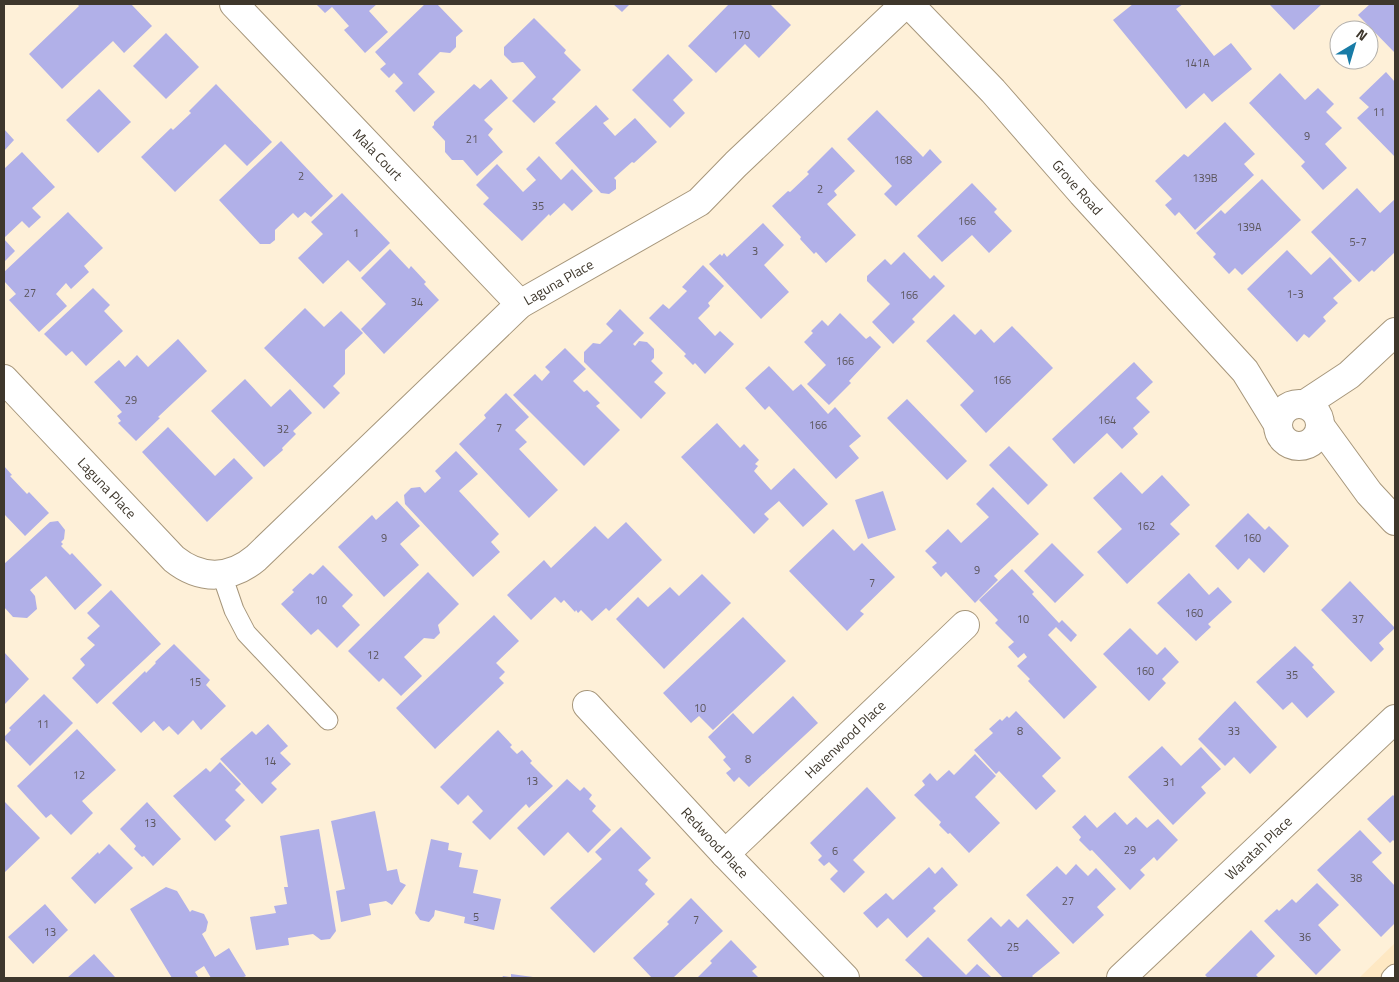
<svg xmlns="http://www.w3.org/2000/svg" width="1399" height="982" font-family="'Titillium Web',sans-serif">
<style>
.built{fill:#fee8c3}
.building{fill:#b1b0e8}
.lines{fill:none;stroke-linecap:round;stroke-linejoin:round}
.service-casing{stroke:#a6967b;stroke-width:21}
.minor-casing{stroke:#a6967b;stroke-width:30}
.service{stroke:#fff;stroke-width:19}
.minor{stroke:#fff;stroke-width:28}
.labels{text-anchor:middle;stroke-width:4.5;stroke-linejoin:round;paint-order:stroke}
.number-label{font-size:11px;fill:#5b555b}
.street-label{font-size:14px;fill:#3e372c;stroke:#fff}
</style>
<rect width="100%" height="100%" fill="#fef0d8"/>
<path class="built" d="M1395,943V978H1359Z"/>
<path class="building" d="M77,4H131L152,26L124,53L113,41L62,89L29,54L79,6Z
M316,4H377L369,11L388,32L365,53L344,30L349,26L332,7L325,13Z
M425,4H437L463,31L456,37V47L450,53L440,52L418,74L435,92L414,112L395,91L403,83L394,73L389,78L380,69L386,64L375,52Z
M613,4H630L622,12Z
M729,4H770L791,25L759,58L745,44L716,73L688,46Z
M1133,4H1183L1176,9L1214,56L1231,43L1252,69L1212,102L1204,93L1186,109L1113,20Z
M1269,4H1322L1294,30Z
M1370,4H1395V53L1358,15Z
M534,18L566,50L564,53L581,70L552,99L556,102L534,123L512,101L536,77L523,62L512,63L504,55V47Z
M166,33L199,67L166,99L133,66Z
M668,54L693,80L673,100L685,113L670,128L632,90Z
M1386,72L1395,82V157L1357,118L1369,107L1359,98Z
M1280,73L1305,100L1318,88L1334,104L1326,112L1342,128L1325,144L1347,168L1323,190L1301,166L1305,162L1249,103Z
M491,79L508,98L484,120L493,129L488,135L503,152L477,176L463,160H452L445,152V141L432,127L434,125V122L474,84L480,89Z
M216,84L272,142L247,166L225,144L175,192L141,157L171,128L173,130L191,113L189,111Z
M99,89L131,122L98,153L66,120Z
M596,105L609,119L603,123L615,136L635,118L657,142L634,163L632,162L614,178L616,180V189L609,194L601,193L555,143Z
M877,110L923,157L930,149L942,162L896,206L884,194L892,186L847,139Z
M1225,122L1255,154L1244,164L1254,175L1195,230L1179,212L1175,216L1165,205L1172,199L1155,181L1184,154L1188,157Z
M4,129L14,140L4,151Z
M281,141L333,196L311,217L305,212L298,218L293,213L275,230V240L270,244H260L219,200Z
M832,147L855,171L834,191L837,195L827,204L856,235L826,263L816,252L814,254L800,239L801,237L772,206L788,191L790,192L809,174L807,172Z
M22,152L55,187L32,208L41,217L29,228L22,221L4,238V169Z
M539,156L561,180L572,169L593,191L572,211L564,203L550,216L549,214L522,241L483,204L489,198L476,185L497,164L523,192L536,180L526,169Z
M1262,179L1301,220L1242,275L1235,268L1229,274L1213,257L1216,254L1196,233L1221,210L1225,214Z
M972,183L997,209L994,212L1012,231L989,253L972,235L942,262L917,236Z
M1357,188L1380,213L1395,199V252L1374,272L1372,270L1359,282L1311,232Z
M342,193L390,243L360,272L348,260L323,284L298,258L323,234L311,222Z
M68,212L103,248L84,266L89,272L71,289L66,283L56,294L67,306L39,332L9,300L16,294L4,281V272Z
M763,223L784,245L764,265L789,292L761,319L709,264L720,254L722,256L724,253L727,257Z
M4,239L15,251L4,262Z
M390,249L409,269L411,266L426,282L424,284L439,300L384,354L361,329L386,304L361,278Z
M1287,250L1311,275L1330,257L1352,281L1333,298L1338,303L1323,317L1326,321L1309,338L1304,334L1297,342L1247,289Z
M904,252L930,279L934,275L945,286L912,319L915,322L893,344L872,322L890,304L867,281V276L885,259L891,265Z
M703,265L724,286L708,303L710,306L698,318L715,336L720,331L734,344L705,374L695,363L693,365L684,356L686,354L649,318L663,304L669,309L687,291L682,287Z
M93,288L110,305L104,311L123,331L86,366L72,351L66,356L44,334Z
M305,308L324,327L341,311L363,333L345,350V374L333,386L340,393L324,409L264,348Z
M620,309L644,333L633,344L635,346L639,341L647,342L654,349V358L651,361L663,373L654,382L666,393L641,419L584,362V352L593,343L600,344L613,331L606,324Z
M840,313L866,339L870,336L881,347L849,381L851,383L829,405L807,384L826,365L804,342L813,333L811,331L822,320L828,326Z
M954,314L975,335L981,329L994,343L1012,326L1053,368L986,433L960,405L974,391L926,341Z
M178,339L207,371L158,417L160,418L136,441L118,423L121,421L117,416L122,412L94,382L119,360L125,367L137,355L148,367Z
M565,348L586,369L573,381L584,392L587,390L600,403L596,406L620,430L584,466L513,395L535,374L542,381L550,372L545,367Z
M1134,362L1153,382L1136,398L1150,412L1133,428L1138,434L1122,449L1107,433L1074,464L1052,439Z
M769,366L793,391L801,384L828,414L835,407L861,436L849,446L859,458L836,479L769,406L765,410L745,388Z
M245,379L271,407L290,389L312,413L293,431L296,434L282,448L283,450L264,467L211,411Z
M506,393L529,417L515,430L527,442L519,449L558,490L529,518L459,444L486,418L484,415Z
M907,399L967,461L947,480L887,418Z
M717,423L740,448L744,444L759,460L755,464L758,466L754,471L771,490L794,468L828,504L803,527L779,501L764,514L769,519L754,534L681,457Z
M168,427L215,476L234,458L253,478L207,522L142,452Z
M1009,446L1048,485L1028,505L989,465Z
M456,451L478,474L459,491L499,534L491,542L500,552L473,577L405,504L404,495L411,488L420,487L425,493L441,478L435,471Z
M4,466L12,475L10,476L27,494L29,492L49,513L25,536L5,515L4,516Z
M1121,472L1142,494L1162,475L1190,505L1170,524L1180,534L1127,584L1097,552L1122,529L1093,498Z
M993,487L1039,534L994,576L998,580L975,603L946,572L941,577L932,567L937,563L925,551L948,529L961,543L989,517L976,504Z
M883,491L896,530L868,539L855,500Z
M397,501L420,526L400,544L419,565L384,597L338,547L372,515L376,520Z
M1248,513L1265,530L1269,526L1289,546L1264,573L1249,558L1238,570L1215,546Z
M58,521L65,530L64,539L61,542L63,544L61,546L70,555L72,553L102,585L75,610L46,576L30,590L35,596L37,609L27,618L13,617L4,607V564L50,522Z
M626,522L662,560L609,611L606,608L592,621L581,610L578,613L576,610L575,612L564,600L561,603L555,597L531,620L507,595L544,560L551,568L595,526L608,539Z
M833,529L854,551L862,543L895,577L860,611L864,614L847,631L789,571Z
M1052,543L1084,575L1055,603L1024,571Z
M323,565L353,595L342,606L360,625L337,648L318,629L311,635L281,604L294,592L292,590L310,573L313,575Z
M1012,569L1034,592L1032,594L1059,623L1062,620L1077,635L1071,642L1056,627L1048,635L1097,687L1064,719L1028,681L1030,679L1017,666L1027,657L1024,653L1018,658L1008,647L1014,642L995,623L998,620L979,600Z
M428,572L459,604L438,625L440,633L434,639L424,638L404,657L422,676L401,696L383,678L379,682L348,651Z
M1189,573L1209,595L1218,587L1232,602L1208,624L1211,627L1196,641L1157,603Z
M702,574L731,603L664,669L616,619L638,597L648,607L670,587L679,596Z
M1350,581L1395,628L1379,643L1384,649L1371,662L1321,610Z
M111,590L161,644L97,704L72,678L85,665L80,659L95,645L87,638L100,626L87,613Z
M494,615L519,641L496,663L505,672L499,678L504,683L435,749L396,708Z
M743,617L786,661L713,730L699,716L691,723L663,693Z
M1130,628L1157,655L1165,647L1179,662L1162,679L1166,683L1149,701L1103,654Z
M174,644L210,680L206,685L226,706L201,730L193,720L178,735L169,726L163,731L154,721L141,733L112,703L145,671L146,673L156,663L155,662Z
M1295,646L1314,665L1312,667L1335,692L1307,718L1292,702L1283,710L1256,682Z
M4,652L29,679L4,705Z
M44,694L73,723L30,766L4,739V737L11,730L9,728Z
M793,696L818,723L749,787L739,777L734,782L726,773L731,769L723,760L726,757L708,737L733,713L753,734Z
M1235,701L1277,747L1250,774L1234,757L1225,766L1198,739Z
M1016,711L1061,758L1042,776L1056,791L1036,810L999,771L996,774L974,750L993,733L989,729L1000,719L1002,721L1007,716L1009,718Z
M268,724L288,746L280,753L291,764L271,783L277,789L262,804L220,759L252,731L256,735Z
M77,729L116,770L82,801L93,813L71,835L51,814L46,818L17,786Z
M498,730L512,745L510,747L517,754L522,750L532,761L530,763L553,786L529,808L526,804L490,840L472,822L483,811L468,795L458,805L440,787Z
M1162,746L1181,766L1201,747L1221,769L1201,787L1206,793L1173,825L1128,777Z
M975,754L996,776L975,797L1000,823L969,853L950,833L948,834L939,825L941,822L914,795L925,785L922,781L930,773L937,781L949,770L954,775Z
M220,762L241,784L235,790L245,800L225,820L231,826L215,841L173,796L206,768L210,772Z
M567,779L580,791L584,787L592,795L589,799L596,806L592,811L611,830L588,853L568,832L544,856L517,828Z
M867,787L896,818L853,860L865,872L844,893L830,879L838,871L829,862L824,866L818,860L822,856L810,843Z
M1393,795L1395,797V842L1393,840L1390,843L1367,819Z
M4,801L40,838L4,873Z
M147,802L181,839L153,866L144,856L142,857L134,849L136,846L120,829Z
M375,811L387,871L397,869L400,882L406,885L392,905L386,901L369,904L371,915L341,922L336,891L345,889L331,821Z
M1115,812L1127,825L1136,817L1147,828L1158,819L1178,840L1157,861L1154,857L1140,870L1145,875L1130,890L1092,850L1090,851L1079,840L1081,837L1072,827L1085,815L1097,828Z
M621,827L651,858L638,870L648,880L645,884L655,894L594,953L550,908L602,859L595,852Z
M319,829L336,931L330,939L321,940L313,934L288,938L289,945L256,950L250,917L276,913L274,906L287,904L284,887H288L280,836Z
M1360,830L1382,853L1372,862L1395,886V923L1381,937L1317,870Z
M431,839L449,843L448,850L462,853L459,867L478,870L473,893L501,899L494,930L464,923L465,917L435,910L434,916L429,922L420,920L415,913Z
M109,844L133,868L95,904L71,878L98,852L99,854Z
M1076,864L1088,876L1096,868L1116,889L1097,907L1104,915L1073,944L1026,895L1057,866L1066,875Z
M929,867L935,874L942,867L958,885L933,908L936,911L907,938L888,918L877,928L863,913L886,893L893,900Z
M1317,883L1339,905L1318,925L1341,950L1316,975L1264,921L1277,909L1279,911L1292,899L1296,903Z
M166,887L177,891L190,912L192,910L204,914L208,922L206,931L202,934L215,957L229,948L246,976L242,978H211L204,966L195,972L198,977L195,978H172L130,909Z
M691,898L723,931L673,978H652L633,958L669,924L667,922Z
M45,904L68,930L33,964L8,937Z
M991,917L1001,927L1009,919L1018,928L1027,919L1060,953L1032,976L1034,978H1003L967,940Z
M1251,930L1275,956L1256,975L1259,978H1208L1205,975Z
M928,937L966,975L977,964L991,977L924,978L905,960Z
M731,940L757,967L752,971L759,978H697L712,963L710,961Z
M94,954L115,977L113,978H67Z
M511,974L533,977L532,978H502L503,976L511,977Z"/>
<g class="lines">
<g class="service-casing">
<path id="service" d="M222,575L234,610L246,633L328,720
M1391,978L1395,974"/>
</g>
<g class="minor-casing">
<g id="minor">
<path id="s1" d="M234,4L520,304"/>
<path id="s2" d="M909,4L993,91L1082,193L1245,371L1277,423"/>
<path id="s3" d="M4,379L174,559C200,580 230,580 256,558L520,304L699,202L736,164L905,4"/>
<circle cx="1299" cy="425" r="21"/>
<path d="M1305,404L1349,375L1395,332"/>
<path d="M1321,427L1369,493L1395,521"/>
<path id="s4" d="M587,705L725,854L845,978"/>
<path id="s5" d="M725,854L965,625"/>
<path id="s6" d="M1121,978L1395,719"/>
</g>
</g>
<use href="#service" class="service"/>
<use href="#minor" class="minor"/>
</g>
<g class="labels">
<g class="number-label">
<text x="741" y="39">170</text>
<text x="1197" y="67">141A</text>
<text x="1379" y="116">11</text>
<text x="1307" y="140">9</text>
<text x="472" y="143">21</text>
<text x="903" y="164">168</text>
<text x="301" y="180">2</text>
<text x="1205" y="182">139B</text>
<text x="820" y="193">2</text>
<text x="538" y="210">35</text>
<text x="967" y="225">166</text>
<text x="1249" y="231">139A</text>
<text x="356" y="237">1</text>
<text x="1358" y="246">5-7</text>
<text x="755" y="255">3</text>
<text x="30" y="297">27</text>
<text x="1295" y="298">1-3</text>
<text x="909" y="299">166</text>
<text x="417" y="306">34</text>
<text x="845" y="365">166</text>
<text x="1002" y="384">166</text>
<text x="131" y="404">29</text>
<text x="1107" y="424">164</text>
<text x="818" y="429">166</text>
<text x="499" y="432">7</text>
<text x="283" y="433">32</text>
<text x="1146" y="530">162</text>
<text x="384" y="542">9</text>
<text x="1252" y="542">160</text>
<text x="977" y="574">9</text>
<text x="872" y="587">7</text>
<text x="321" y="604">10</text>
<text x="1194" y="617">160</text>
<text x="1023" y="623">10</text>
<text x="1358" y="623">37</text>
<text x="373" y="659">12</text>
<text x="1145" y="675">160</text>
<text x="1292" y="679">35</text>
<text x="195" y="686">15</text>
<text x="700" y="712">10</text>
<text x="43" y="728">11</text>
<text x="1020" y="735">8</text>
<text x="1234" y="735">33</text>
<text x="748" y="763">8</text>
<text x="270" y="765">14</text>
<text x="79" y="779">12</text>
<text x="532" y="785">13</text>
<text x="1169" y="786">31</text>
<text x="150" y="827">13</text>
<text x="1130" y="854">29</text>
<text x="835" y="855">6</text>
<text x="1356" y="882">38</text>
<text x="1068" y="905">27</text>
<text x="476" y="921">5</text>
<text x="696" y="924">7</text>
<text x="50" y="936">13</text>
<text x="1305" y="941">36</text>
<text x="1013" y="951">25</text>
</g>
<g class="street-label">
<text dy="5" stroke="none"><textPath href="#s1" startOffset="208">Mala Court</textPath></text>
<text dy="5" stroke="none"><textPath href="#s2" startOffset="249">Grove Road</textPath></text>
<text dy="5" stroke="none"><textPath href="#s3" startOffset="748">Laguna Place</textPath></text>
<text dy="5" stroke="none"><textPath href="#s3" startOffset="150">Laguna Place</textPath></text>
<text dy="5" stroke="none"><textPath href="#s5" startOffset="166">Havenwood Place</textPath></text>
<text dy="5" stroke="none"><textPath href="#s4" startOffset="188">Redwood Place</textPath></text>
<text dy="5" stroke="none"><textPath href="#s6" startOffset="189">Waratah Place</textPath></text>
</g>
</g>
<rect width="1399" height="982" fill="none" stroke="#3e372c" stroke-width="10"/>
<g transform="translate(1354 45) rotate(38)"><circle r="24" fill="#ffffff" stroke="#b2afab"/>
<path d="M0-4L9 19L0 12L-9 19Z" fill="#187ba6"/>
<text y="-8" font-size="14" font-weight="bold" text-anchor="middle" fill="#3e372c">N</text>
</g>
</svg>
